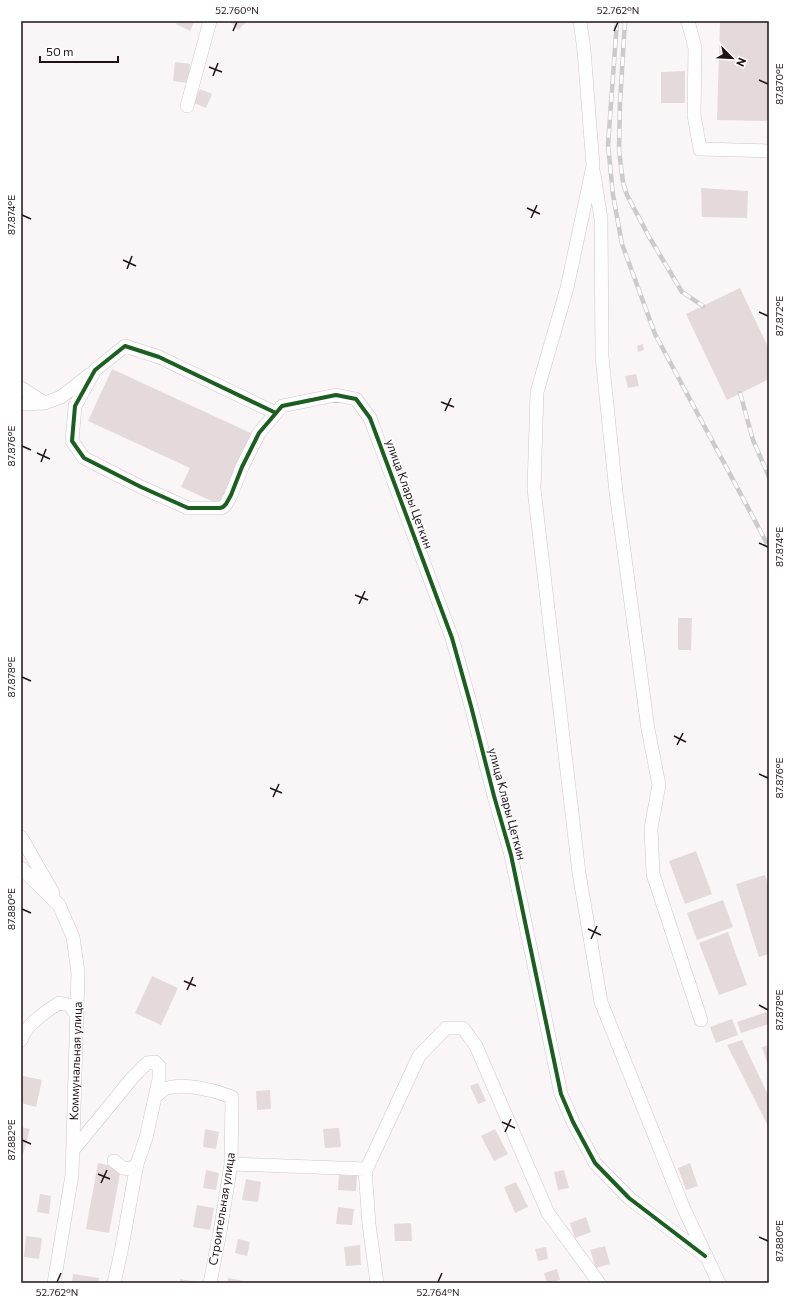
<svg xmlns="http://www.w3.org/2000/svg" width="790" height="1304" font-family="Commissioner,sans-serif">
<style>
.building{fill:#e4dadb}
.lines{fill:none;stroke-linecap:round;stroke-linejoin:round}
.minor-casing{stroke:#d0c6ca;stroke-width:14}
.minor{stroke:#fefefe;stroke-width:13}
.rail-casing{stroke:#cccacb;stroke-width:4.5}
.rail{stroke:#fff;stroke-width:3;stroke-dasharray:9;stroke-linecap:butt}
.cycleway-casing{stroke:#fff;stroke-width:6}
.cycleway{stroke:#1b5e20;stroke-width:4}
.ticks{fill:none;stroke:#201217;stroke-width:1.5}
.labels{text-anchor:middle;stroke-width:3;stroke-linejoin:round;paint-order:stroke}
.street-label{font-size:12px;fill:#201217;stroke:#fff}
.neatline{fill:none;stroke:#201217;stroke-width:1.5}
.ticks-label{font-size:10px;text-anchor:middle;fill:#201217}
</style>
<rect width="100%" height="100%" fill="#faf5f7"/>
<path class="building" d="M178,21H195L190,31L176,24Z
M231,21H247L238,30L230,22Z
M720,21H769V121L717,120Z
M175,62L190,64L188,83L173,81Z
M685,71V103H661V72Z
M200,89L212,94L206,108L194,103Z
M701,188L748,191L747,218L702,217Z
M740,288L769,349V379L727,400L686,314Z
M643,344L644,350L638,352L637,346Z
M112,369L255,435L223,506L181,487L190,468L88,421Z
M636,374L639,386L628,388L625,376Z
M678,618H692L691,650H678Z
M696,851L712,894L685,904L669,861Z
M765,875L769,886V954L759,957L736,884Z
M723,900L733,927L697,940L687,913Z
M728,932L747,985L719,995L699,943Z
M152,976L178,988L161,1025L135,1013Z
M769,1011V1024L741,1033L737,1022Z
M732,1019L738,1035L716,1043L710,1027Z
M742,1040L769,1097V1128L727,1045Z
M769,1045V1065H768L762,1047Z
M23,1076L42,1080L36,1107L21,1103V1083Z
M478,1083L486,1101L478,1104L470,1086Z
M270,1090L271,1109L257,1110L256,1091Z
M21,1127L30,1129L22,1158H21Z
M339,1128L341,1147L325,1148L323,1129Z
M205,1129L219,1132L216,1149L203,1147Z
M495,1129L508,1154L494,1161L481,1136Z
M98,1163L121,1168L109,1233L86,1229Z
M690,1163L698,1186L686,1190L678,1168Z
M206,1170L219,1173L216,1190L203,1188Z
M564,1170L569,1188L558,1190L554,1172Z
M339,1175L357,1176L356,1191L338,1190Z
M246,1179L261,1182L258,1202L242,1200Z
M516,1182L528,1207L515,1213L504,1187Z
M40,1194L51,1196L49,1214L37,1212Z
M197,1205L214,1208L210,1230L193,1227Z
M338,1207L354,1209L352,1225L336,1224Z
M586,1217L591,1232L575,1238L570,1223Z
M411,1223L412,1241H395L394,1224Z
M26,1236L42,1238L39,1259L24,1257Z
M238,1239L250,1242L247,1256L235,1253Z
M360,1245L361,1265L346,1266L344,1247Z
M605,1246L610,1264L596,1268L590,1250Z
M546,1247L548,1259L538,1261L535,1249Z
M557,1269L560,1280L547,1283L544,1273Z
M73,1274L99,1278L98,1283H72Z
M228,1278L244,1281L243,1283H228Z
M180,1279L197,1282V1283H180Z"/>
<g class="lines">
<g class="minor-casing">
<path id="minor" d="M580,21L584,50L593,166L567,288L537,392L534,489L579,873L601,1002L684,1209L719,1283
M688,21L695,48L694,115L700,149L769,151
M187,106L210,21
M594,174L601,219L602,357L616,492L648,729L659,785L651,828L653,874L701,1020
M21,388L45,403L61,397L89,375
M21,404L45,403
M276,413L159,357L125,346L95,370L75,406L72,441L84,458L141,487L188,508H220L223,507L226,504L231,495L242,467L259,433L282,406L336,395L356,399L370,418L452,638L471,706L494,796L511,855L561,1094L573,1122L595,1163L629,1198L705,1256
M21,837L53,893
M21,868L59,905L73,937L78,973L72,1175L54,1283
M21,1040C25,1026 47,1010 59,1003L69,1005L77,1015
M155,1097C159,1094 163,1089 167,1088C186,1083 214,1090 232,1097L231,1164L220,1232L210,1283
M74,1149L133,1077L147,1063L155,1062L159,1066V1079L146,1138L137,1164L131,1169L123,1168L114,1161
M231,1164L365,1169L369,1224L377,1283
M365,1169L367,1168L419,1056L446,1028H463L476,1046L548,1213L599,1283
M114,1283L121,1252L137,1164"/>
</g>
<use href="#minor" class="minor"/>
<g class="rail-casing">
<path id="rail" d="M617,21L608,145L613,195L622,244L655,334L769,547
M625,21L620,103L619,150L623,183L627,195L648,235L682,292L703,306
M740,393L753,440L769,477"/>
</g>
<use href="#rail" class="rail"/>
<g class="cycleway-casing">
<path id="cycleway" d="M276,413L159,357L125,346L95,370L75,406L72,441L84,458L141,487L188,508H220L223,507L226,504L231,495L242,467L259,433L282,406L336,395L356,399L370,418L452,638L471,706L494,796L511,855L561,1094L573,1122L595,1163L629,1198L705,1256"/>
</g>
<use href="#cycleway" class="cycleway"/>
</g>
<path class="ticks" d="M233,31L237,22M614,31L618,22M209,67L222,72M213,76L218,63M759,80L768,84M527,208L540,214M22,215L31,219M531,218L537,205M123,260L136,266M127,269L132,256M759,312L768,316M441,402L454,407M445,411L451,398M22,446L31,450M37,453L50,459M41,462L46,449M759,543L768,547M355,595L368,600M359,604L365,591M22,677L31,681M674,736L686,742M677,745L683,733M759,774L768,778M270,788L282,793M273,797L279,784M22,909L31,913M588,929L601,935M591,939L597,926M184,981L196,986M187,990L193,977M759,1005L768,1010M502,1122L515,1128M505,1132L511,1119M22,1140L31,1144M98,1174L110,1179M101,1183L107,1170M759,1237L768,1241M57,1282L61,1273M438,1282L442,1273"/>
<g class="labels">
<g class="street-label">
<text transform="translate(409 494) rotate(70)" y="4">улица Клары Цеткин</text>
<text transform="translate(507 804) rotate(75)" y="4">улица Клары Цеткин</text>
<text transform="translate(76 1061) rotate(-88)" y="4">Коммунальная улица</text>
<text transform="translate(222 1209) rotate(-81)" y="4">Строительная улица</text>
</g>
</g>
<rect width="790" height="1304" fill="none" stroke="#ffffff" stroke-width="44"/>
<g transform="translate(732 58) rotate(114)" stroke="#ffffff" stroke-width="3" paint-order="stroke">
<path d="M0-3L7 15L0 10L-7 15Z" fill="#201217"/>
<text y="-6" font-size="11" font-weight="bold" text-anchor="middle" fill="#201217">N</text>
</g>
<path d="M40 56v6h78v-6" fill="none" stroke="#201217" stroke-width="2"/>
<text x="46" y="56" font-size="12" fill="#201217" stroke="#ffffff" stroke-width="3" paint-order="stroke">50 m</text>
<rect x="22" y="22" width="746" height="1260" class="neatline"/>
<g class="ticks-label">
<text x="237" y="14">52.760°N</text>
<text x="618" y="14">52.762°N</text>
<text transform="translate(779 84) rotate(-90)" y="4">87.870°E</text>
<text transform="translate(11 215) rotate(-90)" y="4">87.874°E</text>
<text transform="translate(779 316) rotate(-90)" y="4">87.872°E</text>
<text transform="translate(11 446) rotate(-90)" y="4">87.876°E</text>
<text transform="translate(779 547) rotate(-90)" y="4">87.874°E</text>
<text transform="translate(11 677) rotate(-90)" y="4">87.878°E</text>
<text transform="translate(779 778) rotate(-90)" y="4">87.876°E</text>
<text transform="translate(11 909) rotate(-90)" y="4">87.880°E</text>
<text transform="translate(779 1010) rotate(-90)" y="4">87.878°E</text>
<text transform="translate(11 1140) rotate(-90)" y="4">87.882°E</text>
<text transform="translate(779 1241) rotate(-90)" y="4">87.880°E</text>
<text x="57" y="1296">52.762°N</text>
<text x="438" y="1296">52.764°N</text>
</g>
</svg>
